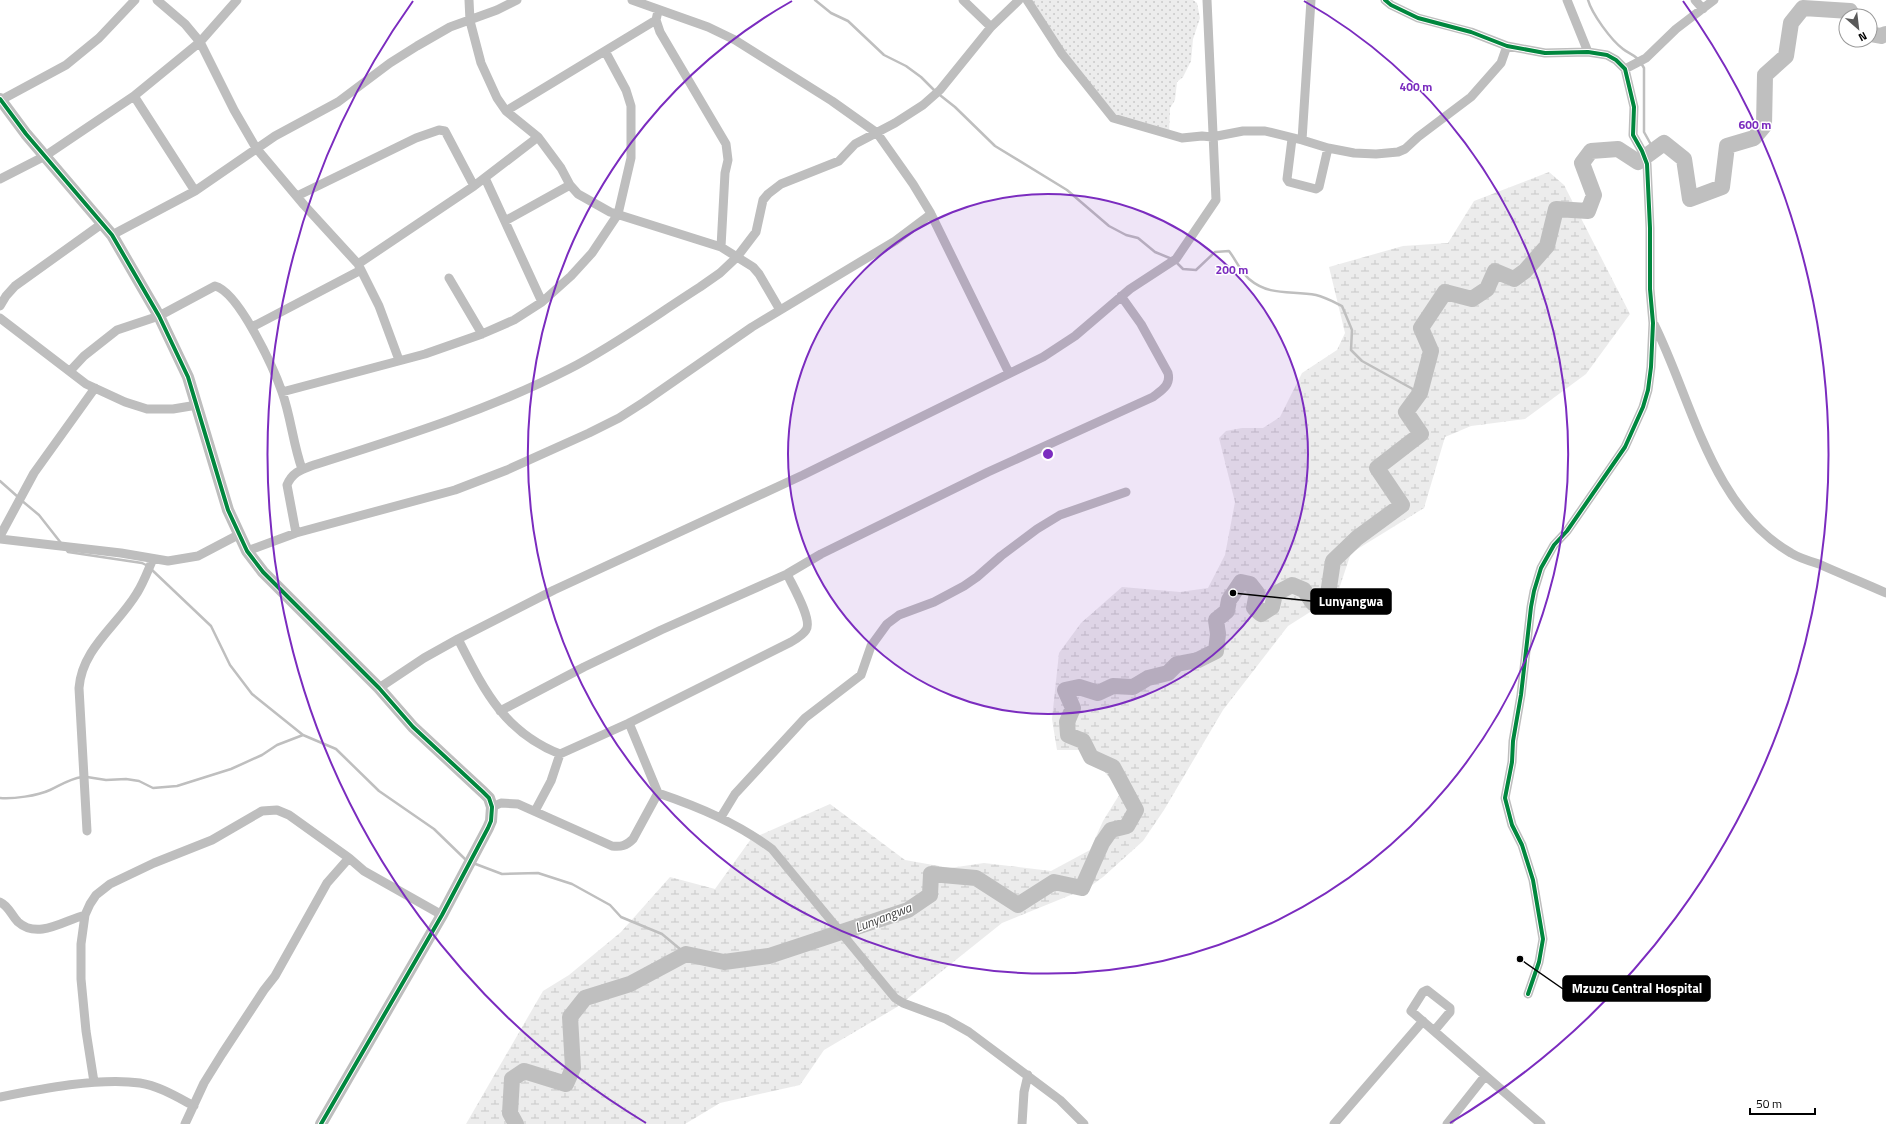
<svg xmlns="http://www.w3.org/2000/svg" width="1886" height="1124" font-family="'Titillium Web',sans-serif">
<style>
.wetland{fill:url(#wetland-marsh)}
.park{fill:url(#park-dots)}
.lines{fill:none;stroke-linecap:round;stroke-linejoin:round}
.stream{stroke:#bfbfbf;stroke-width:2.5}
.river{stroke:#bfbfbf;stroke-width:16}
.minor{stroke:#bebebe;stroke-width:9}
.tertiary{stroke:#bebebe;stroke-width:12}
.cycleway-casing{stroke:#fff;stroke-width:6}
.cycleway{stroke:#00873e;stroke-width:4}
.ring{fill:none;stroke:#7b2cbf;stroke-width:2}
.labels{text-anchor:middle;stroke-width:3;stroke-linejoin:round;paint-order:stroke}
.water-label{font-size:13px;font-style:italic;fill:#444;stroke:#fff}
.centre{fill:#7b2cbf;stroke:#fff;stroke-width:2}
.ring-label{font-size:12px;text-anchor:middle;font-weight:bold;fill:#7b2cbf;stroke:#fff;stroke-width:3;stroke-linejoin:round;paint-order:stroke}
.leader{fill:none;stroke:#000;stroke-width:1.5}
.callout-dot{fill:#000;stroke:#fff;stroke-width:1.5}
.callout{fill:#000;stroke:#000;stroke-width:1.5}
.callout-label{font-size:13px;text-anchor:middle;font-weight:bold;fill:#fff}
</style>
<defs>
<pattern id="wetland-marsh" width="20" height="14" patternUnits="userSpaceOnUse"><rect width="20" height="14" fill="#ececec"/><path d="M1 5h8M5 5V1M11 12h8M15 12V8" fill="none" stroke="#c9c9c9"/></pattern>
<pattern id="park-dots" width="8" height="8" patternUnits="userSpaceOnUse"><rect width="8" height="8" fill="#ececec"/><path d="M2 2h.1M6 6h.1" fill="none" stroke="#c9c9c9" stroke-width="1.8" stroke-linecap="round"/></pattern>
</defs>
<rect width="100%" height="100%" fill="#fff"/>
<path class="wetland" d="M1549,172L1564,185L1630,314L1586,374L1525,419L1471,426L1445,437L1424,508L1351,553L1337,595L1288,626L1223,710L1164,810L1143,841L1103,877L1088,888L1002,923L897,1007L824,1050L800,1085L720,1103L685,1124H466L543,991L569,975L621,932L670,877L715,889L751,839L830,804L905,860L950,868L984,863L1051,871L1090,850L1103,821L1121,792L1104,771L1080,750H1057L1052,719L1059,653L1081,623L1122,587L1180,592L1208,588L1225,555L1235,502L1219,438L1226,431L1242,428H1263L1280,417L1302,373L1337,350L1345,333L1329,267L1403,246L1448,243L1474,201Z"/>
<path class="park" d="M1031,0H1193L1197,3L1200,18L1193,39L1191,61L1183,77L1177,82L1175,100L1170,108L1169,134L1115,117L1082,78Z"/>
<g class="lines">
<path class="stream" d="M815,0L831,13L848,21L884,55L906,66L921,77L936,92L955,107L995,146L1067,190L1109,226L1126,235L1138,238L1155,252L1172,259
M1588,0C1592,14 1611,40 1623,49C1628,53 1633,54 1638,59
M1641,63L1644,68V132L1654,150
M1176,262L1183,269L1196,270L1215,252L1229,251C1236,260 1240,271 1249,279C1270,297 1292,290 1316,295C1325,297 1334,302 1342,306L1352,330L1351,350L1362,361L1420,393
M0,481L18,497
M21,500L39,515L61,543
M66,549L68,552L142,563L148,566
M151,569L211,626L230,665L252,694L303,735
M87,777L106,780L126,779L139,781L153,788L177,786L231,769L262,755L277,745L303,735L336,749L379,791L434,829L466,860
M0,798C13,799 37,796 50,790C61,785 69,779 82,777
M473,863L502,874L538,873L572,884L610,905L621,917L662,934L686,954"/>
<path class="river" d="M1870,34L1881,36L1886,34
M516,1124L510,1113L512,1079L524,1071L566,1084L573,1068L570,1017L585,998L630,984L686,954L724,962L769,956L908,910L930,895L931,874L976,878L1018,905L1054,882L1082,888L1102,843L1111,830L1127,826L1136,810L1113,767L1091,757L1083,741L1068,735L1067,722L1073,708L1065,690L1079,687L1098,693L1113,686L1133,687L1148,678L1168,673L1177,664L1198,660L1216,651L1218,634L1216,620L1227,611L1229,600L1241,582L1250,584L1257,593L1254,608L1261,614L1272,607L1275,594L1292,585L1304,590L1313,603L1328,594L1333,561L1357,538L1402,505L1377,468L1421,434L1406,412L1420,393L1431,351L1421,328L1445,292L1472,299L1487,289L1495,271L1514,279L1525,271L1547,246L1556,209L1588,211L1594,195L1582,163L1591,151L1618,149L1638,162L1664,143L1684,159L1690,199L1722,187L1727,146L1754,138L1764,126L1765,75L1786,56L1791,23L1803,8L1850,11L1853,16"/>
<path class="minor" d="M157,0L185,24L200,42L234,110L256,148L304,205L358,264L379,306L399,360
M469,0L470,21L481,63L497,98L506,111L538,137L561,168L570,185L578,194L610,212L721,247L753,267L759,274L780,310
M632,0L708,27L735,40L832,101L877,133L913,184L930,212L1009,373
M963,0L991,27
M1027,0L1062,54L1113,118L1182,138L1202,136L1212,137L1243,131H1265L1302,140L1311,0
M1385,0L1391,5L1418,18L1471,32L1507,46L1545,53L1588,52L1607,55L1616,60L1625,69L1634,107L1633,135L1642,151L1647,164L1650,228V289L1653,323L1651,367L1648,390L1643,407L1625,447L1567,531L1554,545L1541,568L1534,591L1531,607L1521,695L1513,741L1512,762L1505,798L1512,825L1522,845L1533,880L1543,939L1539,962L1528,994
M1567,0L1588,52
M1695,0L1703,9
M658,11L656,20L660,32L726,144L728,160L725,173L721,247
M1625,69L1646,58L1676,29L1714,0
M134,96L195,191
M1,100L66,65L99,38L135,0
M506,111L656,20
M1292,139L1287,179L1289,182L1316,189L1319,187L1328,148
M1302,140L1328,148L1354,153L1376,154L1398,152L1405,149L1418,137L1471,97L1501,63L1507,46
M485,178L542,302
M0,179L45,156L134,96L200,42L237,0
M297,196L416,138L439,130L445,131L474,186
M505,221L570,185
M112,235L195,191L275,136L338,102L390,63L417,46L450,27L497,10L517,0
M358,264L474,186L538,137
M449,278L482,334
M0,306L6,296L15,286L103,223
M0,318L86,384L125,402L147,409H173L197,405
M1654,324C1692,400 1711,507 1791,553C1799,558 1809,561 1819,564C1841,574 1864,583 1886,593
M252,327L361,270
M70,371L84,356L117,330L159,316L215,286C239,292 274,369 282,392C291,417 293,444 302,469
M282,392L425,354L482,334L514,320L542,302L571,276L592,253L618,214L631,158V106L626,90L605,51
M296,533L287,485C292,473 300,470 311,466C399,438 487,411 569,369C614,346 656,315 700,287L720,273L737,257L756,232L763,200L768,194L781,184L839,161L855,144L895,123L923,105L940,90L991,27L1019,0
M0,536L34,473L95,388
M0,539L121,553L168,561L198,556L238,535
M247,551L296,533L455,490L507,470L589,433L619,418L644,402L752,327L895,241L931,214
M458,639C484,690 504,732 560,754L629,723L791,642C796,639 803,635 806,630C813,620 792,585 787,574
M379,688L424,658L458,639L554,590L803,475L1043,357L1075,336L1130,289L1176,259L1216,200L1207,0
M500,711L584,667L661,630L787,574L821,554L988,472L1153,397C1162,390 1171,385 1168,373L1141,324L1121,296
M658,793C699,807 737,823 772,849L895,998L903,1003L946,1019L969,1032L1060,1100L1084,1124
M492,807L501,803L518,804L612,846C621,847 626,846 633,839L658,793L629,723
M535,811L551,781L560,754
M721,817L735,794L805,718L861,675L871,646L887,624L899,615L934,602L964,586L977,577L1001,556L1037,529L1060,515L1126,492
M87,831L79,688C82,648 118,625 137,593C144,582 148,570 153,559
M0,902C9,906 11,915 18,922C38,940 65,920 85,915
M1427,990L1450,1008V1012L1434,1031L1411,1011L1423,992Z
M1434,1031L1541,1124
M94,1082L86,1031L81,979V944L85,915L90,904L96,895L110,884L154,863L212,840L262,811L277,810L289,815L349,858L364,871L442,915
M0,1097C40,1089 100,1077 140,1083C159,1086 177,1097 194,1106
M185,1124L204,1083L222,1054L264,990L275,976L327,883L349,858
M1022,1124L1024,1092L1028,1075
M1334,1124L1423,1021
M1447,1124L1485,1076"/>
<path class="tertiary" d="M0,99L26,134L112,235L159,316L188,377L228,510L247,551L263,572L379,688L413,727L483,792L489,798L492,807L491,821L488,828L442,915L321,1124"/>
<g class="cycleway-casing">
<path id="cycleway" d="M1385,0L1391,5L1418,18L1471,32L1507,46L1545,53L1588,52L1607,55L1616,60L1625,69L1634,107L1633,135L1642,151L1647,164L1650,228V289L1653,323L1651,367L1648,390L1643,407L1625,447L1567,531L1554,545L1541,568L1534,591L1531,607L1521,695L1513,741L1512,762L1505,798L1512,825L1522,845L1533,880L1543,939L1539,962L1528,994
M0,99L26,134L112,235L159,316L188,377L228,510L247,551L263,572L379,688L413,727L483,792L489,798L492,807L491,821L488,828L442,915L321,1124"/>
</g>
<use href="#cycleway" class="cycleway"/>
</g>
<circle cx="1048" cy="454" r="260" fill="#7b2cbf" fill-opacity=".12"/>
<g class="ring">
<circle cx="1048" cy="454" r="260"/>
<path d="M1304 1A520 520 0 1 1 792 1"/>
<path d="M646 1123A780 780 0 0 1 413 1M1683 1A780 780 0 0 1 1450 1123"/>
</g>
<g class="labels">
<g class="water-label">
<text transform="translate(883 917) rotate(-21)" y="5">Lunyangwa</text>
</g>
</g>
<circle cx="1048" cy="454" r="6" class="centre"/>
<g class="ring-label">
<text x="1416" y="91">400 m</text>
<text x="1755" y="129">600 m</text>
<text x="1232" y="274">200 m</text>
</g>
<path class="leader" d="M1233 593L1311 601M1520 959L1563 989"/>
<g class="callout-dot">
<circle cx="1233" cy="593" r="4"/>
<circle cx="1520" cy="959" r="4"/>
</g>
<g class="callout">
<rect x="1311" y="589" width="80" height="25" rx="4"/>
<rect x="1563" y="976" width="147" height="25" rx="4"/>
</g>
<g class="callout-label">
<text x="1351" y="606">Lunyangwa</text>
<text x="1637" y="993">Mzuzu Central Hospital</text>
</g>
<g transform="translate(1858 28) rotate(152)"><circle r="19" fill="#ffffff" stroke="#999999"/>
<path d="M0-3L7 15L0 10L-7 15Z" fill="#595959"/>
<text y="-6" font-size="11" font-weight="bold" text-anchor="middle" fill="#000000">N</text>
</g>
<path d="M1750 1108v6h65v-6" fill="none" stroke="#000000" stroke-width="2"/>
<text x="1756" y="1108" font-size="12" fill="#000000" stroke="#ffffff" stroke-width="3" paint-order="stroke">50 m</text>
</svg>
